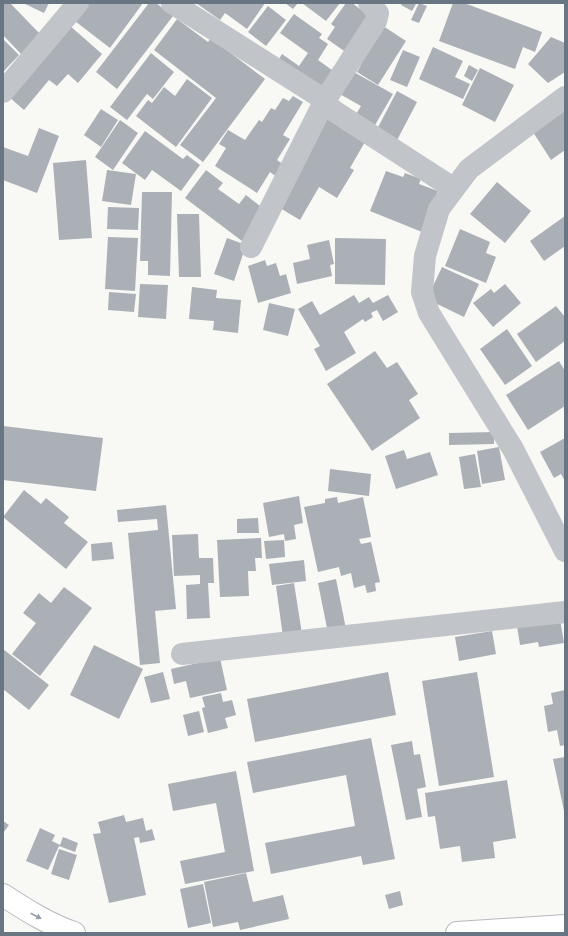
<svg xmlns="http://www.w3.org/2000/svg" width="568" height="936" font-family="'Archivo Narrow',sans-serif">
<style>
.building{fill:#aab0b6}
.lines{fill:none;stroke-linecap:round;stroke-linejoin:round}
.major-casing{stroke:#b6babe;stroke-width:24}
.minor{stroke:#c1c4c8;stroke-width:22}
.major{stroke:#fff;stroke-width:22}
.oneway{fill:#959fa9}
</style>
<rect width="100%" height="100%" fill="#f8f8f5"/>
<path class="building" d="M3,3H10L41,35L21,54L3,35Z
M23,3H49L44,13Z
M83,3H143L110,48L71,18Z
M149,3H156L173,16L117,89L96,72Z
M196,3H265L247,29L225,13L220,20Z
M285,3H298L293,9Z
M302,3H340L326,21Z
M346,3H352L375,20L350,55L327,39L335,27L331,24Z
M402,3H415L416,4L412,11L401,5Z
M419,3L427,6L419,23L411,20Z
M453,3H464L542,32L535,52L523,47L515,69L439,41Z
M268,6L286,20L266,46L248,32Z
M294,14L322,34L319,38L328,44L318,60L336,73L322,93L276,64L282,54L299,66L308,53L280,33Z
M177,19L208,42L211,38L265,79L203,162L180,145L216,98L154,50Z
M377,22L406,41L378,85L357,72L361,65L354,60Z
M69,25L102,54L78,83L68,74L57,86L49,80L24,110L8,96Z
M551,37L565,43V72L548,83L528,64Z
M3,39L19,55L3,72Z
M433,47L463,61L455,77L470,84L463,99L419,79Z
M403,50L420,57L407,87L390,80Z
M151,53L174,72L153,99L147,94L127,120L110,107Z
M469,65L478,70L472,81L464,76Z
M480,68L514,85L495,122L462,105Z
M350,70L393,94L371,132L352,121L361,106L338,93Z
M187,79L212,98L176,147L136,116L148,100L152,103L164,87L175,96Z
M397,91L417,102L395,144L375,133Z
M293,96L303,102L283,135L290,139L277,160L288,168L281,180L270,172L257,193L215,166L226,148L219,144L228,130L245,140L259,120L262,122L271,108L275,110L283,98L289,101Z
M101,109L118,120L101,147L84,135Z
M565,111V150L551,160L533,132Z
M326,117L366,140L350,168L354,170L337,198L319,187L300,220L275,205Z
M120,120L138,133L113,170L95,157Z
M39,128L59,136L37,193L3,180V147L28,156Z
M145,131L183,159L187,155L200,165L181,191L152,170L145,180L122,163Z
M86,160L92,238L59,240L53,163Z
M107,170L136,174L131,205L102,201Z
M206,170L223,183L218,189L239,204L246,195L265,210L242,241L185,198Z
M386,171L403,177L405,173L421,179L419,184L438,191L422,232L370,211Z
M497,182L531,211L505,243L470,214Z
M142,192H172L170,276L148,275V261H140Z
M108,207L139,208L138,230L107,229Z
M177,214H199L201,277H179Z
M565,216V246L544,261L530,241Z
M460,229L490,242L486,253L496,257L486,283L445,266Z
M108,237L138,238L135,291L105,289Z
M227,238L246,245L234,281L214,274Z
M335,238L386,239L385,285L335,284Z
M329,240L334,264L330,265L332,276L297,284L293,263L310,259L307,245Z
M265,260L267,266L276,263L280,276L286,274L291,293L258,303L248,266Z
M442,267L479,284L464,317L427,299Z
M140,284L168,285L166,319L138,317Z
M505,284L521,303L493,327L473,303L491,289L494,293Z
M192,287L217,290L216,298L241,300L238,333L213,330L214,321L189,319Z
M109,292L136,294L134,312L108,310Z
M354,295L359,303L369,297L373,303L388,295L398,312L383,321L377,310L371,313L373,317L365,322L363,319L344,332L356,353L326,371L314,349L320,346L298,309L312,301L320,315Z
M269,303L295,309L288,336L263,330Z
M556,306L565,317V341L536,362L517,334Z
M507,329L532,366L505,385L480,349Z
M375,351L387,368L397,362L418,394L409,400L420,418L372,451L327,384Z
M559,361L565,371V406L528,430L506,395Z
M3,426L103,438L96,491L3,480Z
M494,432V444L449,445V433Z
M565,438V481L561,474L554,478L540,452Z
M499,447L505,480L482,484L477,451Z
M404,450L407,459L430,452L438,475L396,489L385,456Z
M475,454L481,487L464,489L459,457Z
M330,469L371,474L369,496L328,491Z
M24,490L41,504L46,498L69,517L64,523L88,542L66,569L3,517Z
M299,496L303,523L294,525L296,539L285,541L284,534L269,537L263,503Z
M337,497L338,503L363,497L371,537L359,539L361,544L371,542L380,582L375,583L376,591L367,593L365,585L354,588L351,573L341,576L339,567L318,572L304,507L325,503V499Z
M166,505L176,609L155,611L160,663L140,665L128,533L158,530L157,519L118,522L117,510Z
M258,518L259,533H237V519Z
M198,534L199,558H213L214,583H208L210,618L187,619L186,585L200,584V575L174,576L172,535Z
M261,538L262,558H255L256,571H248L249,596L220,597L217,540Z
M284,540L285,557L266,559L264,541Z
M112,542L114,559L92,561L91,544Z
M304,560L306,581L272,585L269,564Z
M336,579L347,634L329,638L318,583Z
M294,583L302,634L283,637L276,586Z
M64,587L92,608L40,676L12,654L36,623L23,613L39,593L51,603Z
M560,619L564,643L539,647L538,642L520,645L517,626Z
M492,631L496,654L459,661L455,637Z
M94,645L143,669L119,719L70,695Z
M3,649L49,685L29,710L3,689Z
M220,658L227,690L190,698L186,681L174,684L171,669Z
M163,672L170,699L151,703L144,677Z
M388,672L396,715L255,742L247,699Z
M477,672L494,777L439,786L422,681Z
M565,690V745L560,746L557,730L548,732L544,706L553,704L551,693Z
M221,693L223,702L232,700L236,715L225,718L228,728L208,733L202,708L205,707L202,697Z
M199,711L204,732L188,736L183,715Z
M371,738L395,859L363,865L361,856L271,874L265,843L355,826L346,775L253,793L247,762Z
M412,741L414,755L420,754L426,787L417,789L422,817L406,820L391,745Z
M565,757V811H564L553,759Z
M236,771L254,871L185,884L180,861L225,852L216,803L173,811L168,784Z
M507,780L516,838L493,842L495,858L462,862L460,846L440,849L435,816L428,817L425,793Z
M124,815L126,822L143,818L146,831L152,829L155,840L140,843L139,837L134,838L146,895L109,903L93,834L101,833L98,822Z
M3,821L9,825L3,833Z
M40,828L55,835L52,841L60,845L63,837L78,843L75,852L59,846L48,870L26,861Z
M59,849L77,855L69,880L51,874Z
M246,873L253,902L283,895L289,919L240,930L238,922L213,927L204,882Z
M203,884L211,923L188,928L180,889Z
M400,891L403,905L389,909L385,895Z"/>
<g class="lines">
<g class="major-casing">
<path id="major" d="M3,895C26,910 48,924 74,933
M457,933L565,926"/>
</g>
<path class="minor" d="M172,3L317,95L334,111L453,188
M3,92L78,3
M565,97L469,169L439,209L425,256L422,292L429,313L513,449L565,551
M251,247L324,102L376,21L378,13L369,3
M182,654L565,612"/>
<use href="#major" class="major"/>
</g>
<defs><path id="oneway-solid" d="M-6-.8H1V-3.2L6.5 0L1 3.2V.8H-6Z"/></defs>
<use class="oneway" href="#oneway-solid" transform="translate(36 916) rotate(27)"/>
<rect width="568" height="936" fill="none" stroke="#687684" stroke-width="8"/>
</svg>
